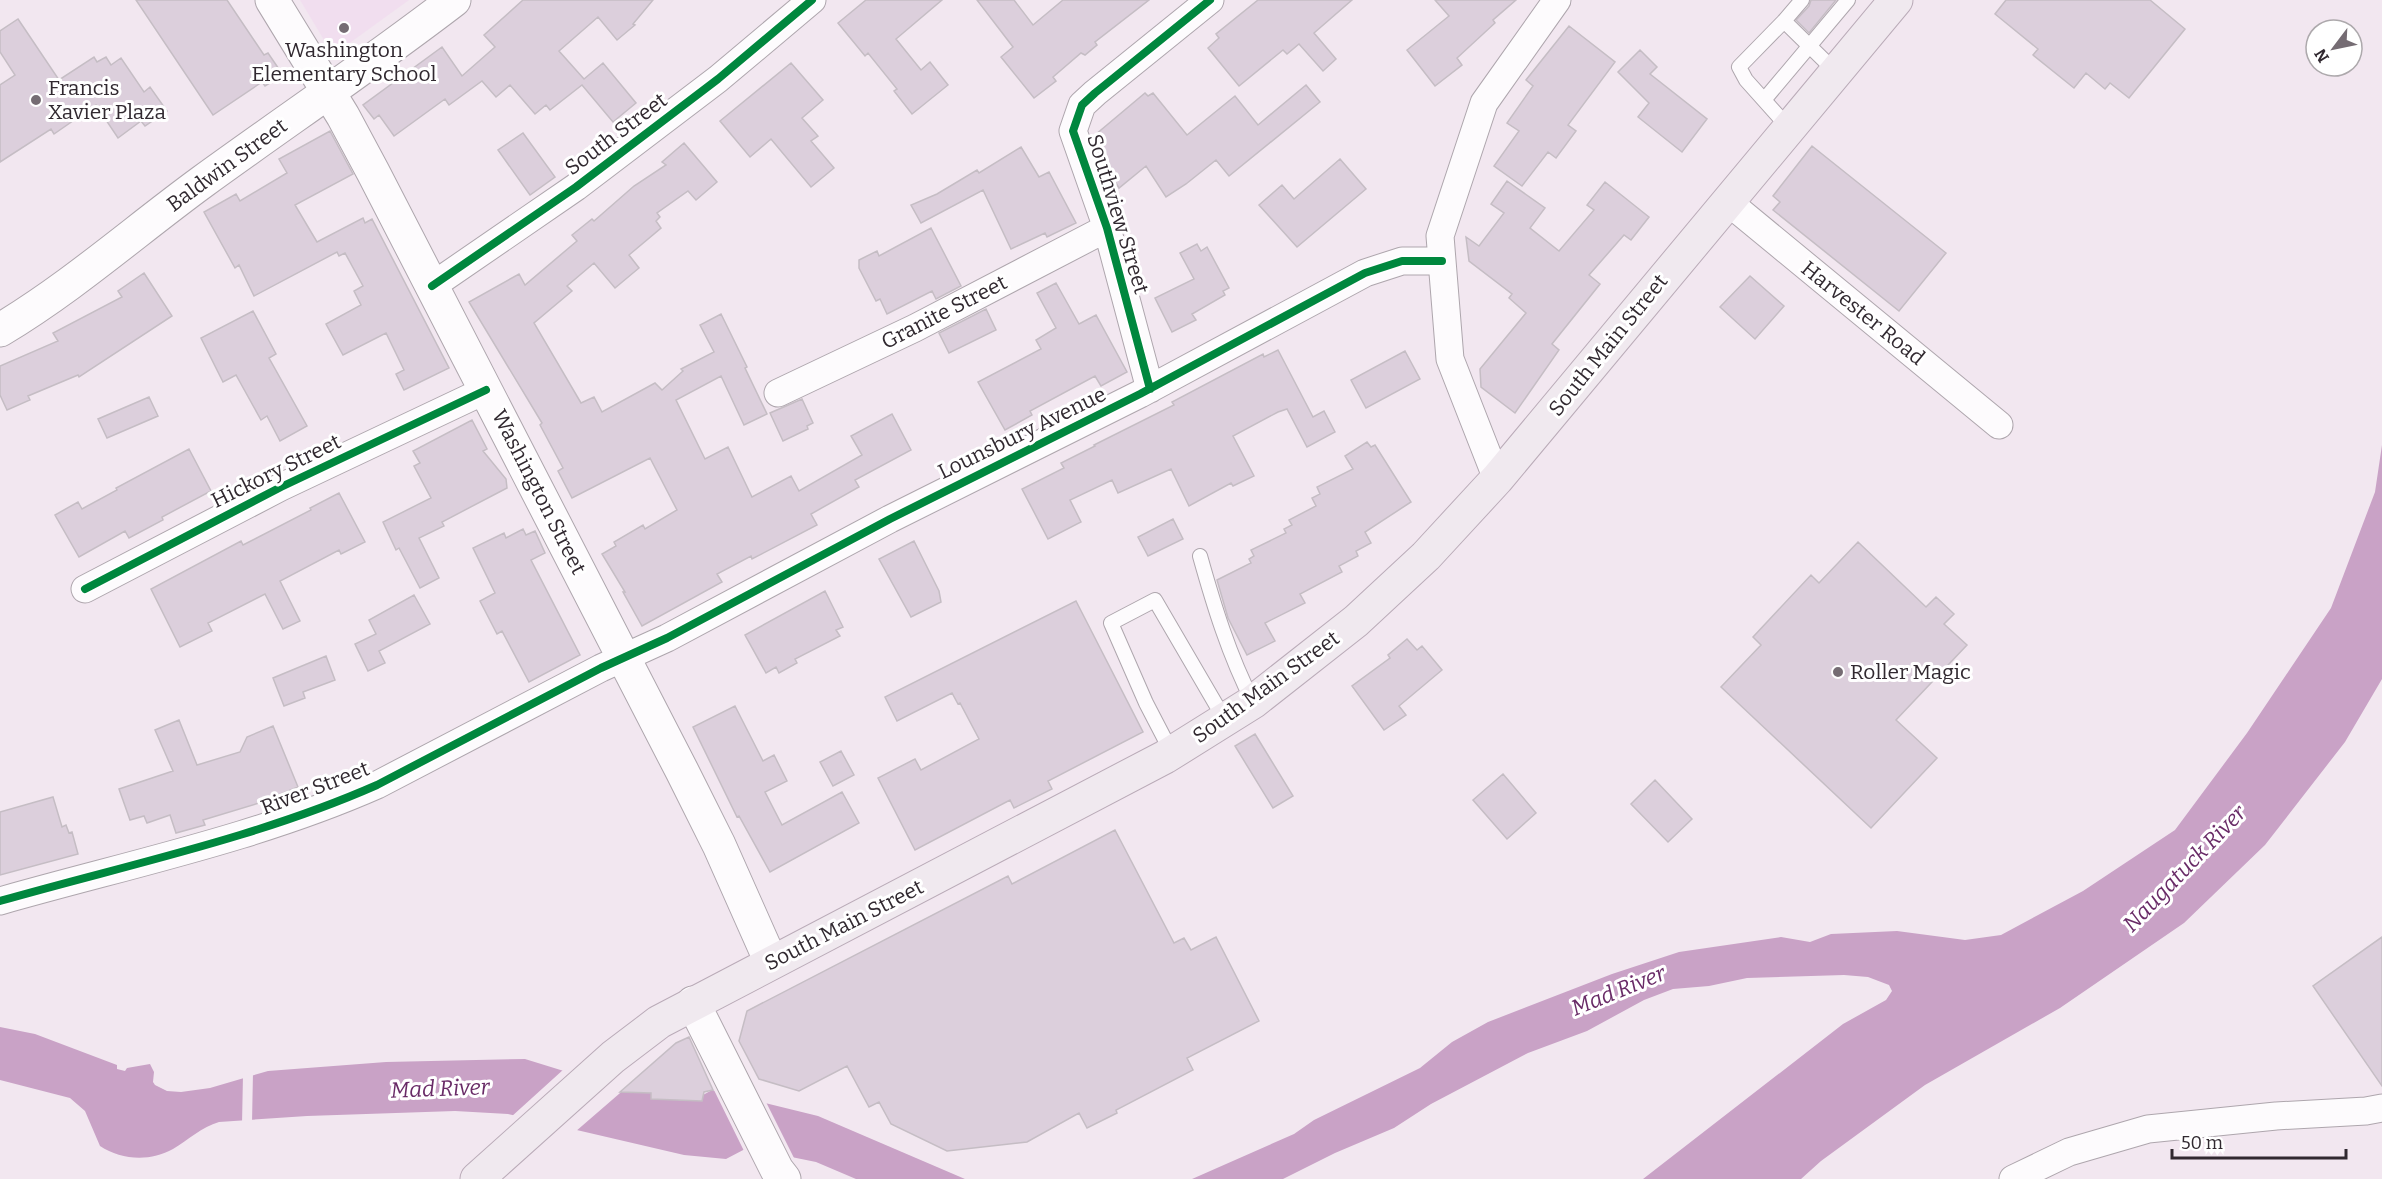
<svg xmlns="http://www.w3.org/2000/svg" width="2382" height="1179" font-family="Bitter,serif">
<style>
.built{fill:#f1deef}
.water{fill:#c9a2c6}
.pier{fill:#f2e7f0}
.building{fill:#dccfdc;stroke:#c5bdc4;stroke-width:1.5}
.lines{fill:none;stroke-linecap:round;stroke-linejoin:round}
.lane-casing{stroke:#aea6ad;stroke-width:16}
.street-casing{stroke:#aea6ad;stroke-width:29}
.secondary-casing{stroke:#aea6ad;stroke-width:35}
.primary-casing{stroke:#baabb8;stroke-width:35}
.lane{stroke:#fdfbfd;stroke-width:14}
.street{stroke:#fdfbfd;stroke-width:27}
.secondary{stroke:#fdfbfd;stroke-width:33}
.primary{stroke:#f0e9ef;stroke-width:33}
.cycleway-casing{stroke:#fff;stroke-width:11}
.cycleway{stroke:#00873e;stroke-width:8}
.poi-dot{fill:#756c73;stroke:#fff;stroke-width:2}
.labels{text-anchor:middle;stroke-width:6;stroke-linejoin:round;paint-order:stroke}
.poi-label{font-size:21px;fill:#312930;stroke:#fff;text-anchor:start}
.street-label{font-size:21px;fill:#312930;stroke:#fff}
.water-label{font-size:22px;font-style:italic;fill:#692b67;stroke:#fff}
</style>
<rect width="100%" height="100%" fill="#f2e7f0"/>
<path class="built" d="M300,0H409L333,55Z"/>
<path class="water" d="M2382,445V679L2345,742L2265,845L2184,923L2060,1008L1925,1085L1821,1161L1801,1179H1643L1843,1024L1886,1000L1892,991L1889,985L1868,977L1844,975L1747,978L1709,986L1673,989L1644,1000L1587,1031L1528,1053L1431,1104L1394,1128L1335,1153L1283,1179H1192L1294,1134L1314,1120L1420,1068L1452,1042L1488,1022L1612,974L1679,952L1781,937L1810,942L1831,934L1897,931L1965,940L2001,935L2083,891L2175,830L2247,733L2331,608L2375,492Z
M0,1027L35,1034L117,1065V1069L125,1071L127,1068L150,1064L154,1072L153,1082L155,1085L167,1091L181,1092L210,1088L268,1071L386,1062L525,1059L635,1093H651L652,1099L702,1101L703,1095L712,1090L818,1116L965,1179H856L816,1162L747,1148L726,1159L684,1155L508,1114L455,1111L307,1116L219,1122C202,1127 188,1140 173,1149C150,1162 121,1160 100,1146L85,1111L70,1098L0,1080Z"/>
<path class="pier" d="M564,1069L627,1087L575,1132L511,1117Z
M253,1072L252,1123L242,1124L243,1075Z
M713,1088L765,1100L795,1160L752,1151L745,1153Z"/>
<path class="building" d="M136,0H227L264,55L268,53L283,75L265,86L262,82L213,115Z
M523,0H653L633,24L635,25L617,40L598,17L559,51L584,79L603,63L636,103L613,122L582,85L550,110L546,105L535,114L510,85L496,97L482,81L449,105L445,99L394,136L379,115L374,119L363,105L442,47L462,76L495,47L484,35Z
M866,0H942L896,39L921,70L930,62L948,85L912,114L894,91L897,89L868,53L865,56L838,23Z
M977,0H1014L1033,25L1063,0H1149L1095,42L1097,45L1085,55L1081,53L1053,77L1056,81L1034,98L1001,57L1013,47Z
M1258,0H1352L1314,33L1336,59L1323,71L1299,44L1287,54L1283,50L1239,86L1208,48L1219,38L1216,34Z
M1435,0H1516L1493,20L1495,23L1457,58L1462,65L1435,86L1407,50L1449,16Z
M1811,0H1836L1809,33L1796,20L1809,6Z
M2006,0H2150L2185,29L2129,98L2110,83L2105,89L2086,73L2074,88L2033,55L2038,49L1995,14Z
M18,19L59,80L94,57L97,62L106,57L111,65L121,58L144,92L150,87L167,111L145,126L141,121L118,138L96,105L54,134L51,129L0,162V85L15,75L0,52V31Z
M1569,26L1615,62L1568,125L1576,131L1556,158L1548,152L1522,186L1494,166L1519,131L1507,123L1533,86L1526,80Z
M1640,50L1657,67L1650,74L1707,119L1682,152L1638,117L1649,103L1618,72Z
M791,63L823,100L802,118L818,136L811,141L834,168L811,187L771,139L750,157L720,121Z
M1306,85L1320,102L1229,176L1216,160L1186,184L1166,197L1146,166L1119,188L1101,158L1095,135L1145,93L1148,96L1153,93L1187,135L1235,96L1258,125Z
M330,131L353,174L295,205L317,242L363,218L365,223L372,219L449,368L404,390L396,374L404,370L386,333L343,355L326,324L361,305L354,291L363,286L345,253L339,256L337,252L254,296L239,265L235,268L204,212L236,194L240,201L287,173L279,159Z
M523,133L555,177L530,195L498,150Z
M684,143L717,182L696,200L688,191L657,213L660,217L656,221L661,228L629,255L639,268L615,288L594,263L567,286L572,291L534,323L581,403L594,397L602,412L655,383L662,390L683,371L681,369L714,352L700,325L721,314L747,367L745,368L767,414L744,425L721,376L676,400L705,459L728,447L752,497L791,476L799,491L862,455L851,436L892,414L911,450L855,480L859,487L811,514L817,525L752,559L751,556L717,574L722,582L642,626L623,592H625L602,554L616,546L614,542L643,525L645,529L677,510L650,458L572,498L558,471L563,468L540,425L542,423L469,302L519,274L525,285L577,241L572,235L592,219L594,221L634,186L666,165L662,162Z
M1812,146L1946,253L1899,311L1773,210L1780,202L1773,196Z
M1021,147L1039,177L1049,172L1076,223L1047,237L1045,233L1011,249L983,190L921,223L911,205L937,194L977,170L979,173Z
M1340,159L1366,189L1297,247L1259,205L1282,185L1294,199Z
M1507,181L1545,208L1530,228L1559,251L1594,210L1587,205L1605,182L1649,217L1631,240L1624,235L1589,275L1600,284L1552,344L1559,350L1515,413L1481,387L1480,369L1526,313L1509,298L1512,294L1469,261L1466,237L1479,246L1504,213L1491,204Z
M931,228L961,286L936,299L932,291L887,314L880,299L876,301L859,268V260L877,251L879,256Z
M1197,244L1201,251L1207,247L1229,288L1223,291L1225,295L1192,314L1196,320L1172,332L1155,298L1194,279L1180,253Z
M144,273L172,316L79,377L78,375L28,396L30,400L7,410L0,395V366L58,341L53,333L122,297L118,291Z
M1750,276L1784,306L1755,339L1720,307Z
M1056,283L1079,324L1096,315L1127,372L1101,386L1095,376L1030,411L1032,415L1005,430L978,382L1041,349L1036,340L1056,328L1037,293Z
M986,309L996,330L949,353L939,333Z
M253,311L276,354L269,358L307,426L280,441L267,416L261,420L236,375L223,382L201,338Z
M1278,350L1313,417L1324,411L1335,432L1307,447L1287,409L1278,412L1233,436L1254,476L1233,486L1231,483L1189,506L1171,469L1118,493L1112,480L1070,500L1081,522L1048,539L1022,489L1064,468L1061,463L1095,446L1094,445L1174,405L1172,402L1263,354L1264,357Z
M1405,351L1420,379L1366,408L1351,380Z
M149,397L158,416L107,438L98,419Z
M802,399L813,423L807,426L808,429L783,441L770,413Z
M472,420L487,449L483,451L506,479L507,488L442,522L444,526L419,538L439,578L420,588L399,548L396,550L383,522L431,498L414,466L420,463L413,451Z
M1367,442L1371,447L1375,445L1411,502L1365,532L1371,543L1356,551L1358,556L1339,566L1342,572L1300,594L1305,603L1265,623L1275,641L1247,655L1228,618L1217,580L1251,563L1249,559L1254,556L1251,550L1286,533L1284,529L1292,525L1289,520L1316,506L1312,498L1320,494L1317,487L1353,469L1345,456Z
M189,449L211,491L162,517L163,520L129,538L125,531L79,557L55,515L78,502L82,509L117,490L116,488Z
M339,493L365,542L341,554L339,550L280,581L300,621L283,629L265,594L208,623L212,631L180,647L151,589L241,541L243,545L311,510L310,508Z
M1173,519L1183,539L1148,556L1138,537Z
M523,529L526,535L535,531L545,553L531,560L580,655L529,682L502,631L497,634L480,601L495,593L473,548L504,533L506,538Z
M914,541L939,591L941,602L911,617L879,559Z
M1858,542L1926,607L1936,597L1954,614L1944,624L1967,645L1896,720L1937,758L1871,828L1721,687L1761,645L1753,637L1811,575L1819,583Z
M825,591L843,627L836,630L840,636L795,659L797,663L779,673L776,667L766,673L745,635Z
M414,595L430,624L379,651L385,663L368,671L355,644L376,634L369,620Z
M1076,601L1143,732L1048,781L1052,789L1014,808L1010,800L915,850L878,778L915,759L921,770L979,739L960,703L958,704L952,693L897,721L885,697Z
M1407,639L1417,650L1422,646L1442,670L1399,706L1406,715L1384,730L1352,686L1390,658L1388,655Z
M326,656L335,680L303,692L305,698L284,706L273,678Z
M735,706L763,761L774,755L787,781L765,792L782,825L842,792L859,823L770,872L739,816L737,817L693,727Z
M179,720L197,765L240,752L247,737L273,726L298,787L259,803L203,820L205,825L176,833L170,815L147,823L144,816L130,820L119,789L173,771L155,730Z
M1255,734L1293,796L1273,808L1235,746Z
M841,751L854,775L833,786L820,762Z
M1503,774L1536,813L1507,839L1473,800Z
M1655,780L1692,819L1668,842L1631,804Z
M53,797L62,827L66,825L69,833L72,832L78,854L0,875V812Z
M1115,830L1174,943L1184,938L1191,950L1216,937L1259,1021L1187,1058L1193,1070L1116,1110L1117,1113L1087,1128L1079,1113L1027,1142L947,1151L891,1124L879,1102L869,1107L847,1066L799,1091L759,1079L739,1041L747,1011L1008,876L1012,884Z
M2382,937V1086L2313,986Z
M689,1037L713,1090L704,1092L702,1101L651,1099V1093L620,1092L676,1043Z"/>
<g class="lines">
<g class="lane-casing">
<path id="lane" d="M1784,21L1802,0
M1764,100L1848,0
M1789,128L1746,80L1739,67L1784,21L1835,71
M1200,556C1214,606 1229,655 1253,702
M1172,753L1146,703L1111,623L1155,600L1225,720"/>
</g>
<g class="street-casing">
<path id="street" d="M1727,201L1999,425
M432,286L576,187L718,79L812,0
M1150,389L1107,228L1073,131L1082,105L1095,93L1210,0
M778,393L915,328L1107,228
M1497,479L1450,359L1440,236L1484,103L1557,0
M85,589L281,487L486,390
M0,901C126,865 257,838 377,785L601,668L667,638L890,519L1140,394L1365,273L1402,261H1442
M2013,1179L2069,1152L2148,1129L2276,1116L2366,1111L2382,1108"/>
</g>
<g class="secondary-casing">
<path id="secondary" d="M272,0L343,116L373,172L682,771L719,845L771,962
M0,330C72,287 135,231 202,182C286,121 372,63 454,0
M693,1003L777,1170L784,1179"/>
</g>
<g class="primary-casing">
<path id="primary" d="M477,1179L613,1057L659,1022L1165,757L1253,702L1356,621L1426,556L1497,479L1896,0"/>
</g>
<use href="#lane" class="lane"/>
<use href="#street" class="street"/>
<use href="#secondary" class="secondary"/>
<use href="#primary" class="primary"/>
<g class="cycleway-casing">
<path id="cycleway" d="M432,286L576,187L718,79L812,0
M1150,389L1107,228L1073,131L1082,105L1095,93L1210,0
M85,589L281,487L486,390
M0,901C126,865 257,838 377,785L601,668L667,638L890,519L1140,394L1365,273L1402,261H1442"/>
</g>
<use href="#cycleway" class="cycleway"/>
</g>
<g class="poi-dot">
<circle cx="344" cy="28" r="6"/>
<circle cx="36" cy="100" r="6"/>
<circle cx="1838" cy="672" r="6"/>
</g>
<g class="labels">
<g class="poi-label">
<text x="344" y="57" text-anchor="middle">Washington<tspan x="344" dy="24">Elementary School</tspan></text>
<text x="48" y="95">Francis<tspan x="48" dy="24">Xavier Plaza</tspan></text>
<text x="1850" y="679">Roller Magic</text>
</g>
<g class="street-label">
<text transform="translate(616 134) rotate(-37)" y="7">South Street</text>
<text transform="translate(227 165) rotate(-36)" y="7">Baldwin Street</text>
<text transform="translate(1118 214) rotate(73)" y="7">Southview Street</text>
<text transform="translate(944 312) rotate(-27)" y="7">Granite Street</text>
<text transform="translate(1863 313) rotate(39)" y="7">Harvester Road</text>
<text transform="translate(1608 345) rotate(-51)" y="7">South Main Street</text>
<text transform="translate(1022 433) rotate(-26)" y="7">Lounsbury Avenue</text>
<text transform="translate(276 471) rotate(-26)" y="7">Hickory Street</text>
<text transform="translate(539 492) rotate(63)" y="7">Washington Street</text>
<text transform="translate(1266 687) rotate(-36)" y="7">South Main Street</text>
<text transform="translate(315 788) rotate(-21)" y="7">River Street</text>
<text transform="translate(844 925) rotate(-27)" y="7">South Main Street</text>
</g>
<g class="water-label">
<text transform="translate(2184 868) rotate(-46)" y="8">Naugatuck River</text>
<text transform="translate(1618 990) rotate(-22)" y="8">Mad River</text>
<text transform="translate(440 1088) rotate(-2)" y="8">Mad River</text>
</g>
</g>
<g transform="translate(2334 48) rotate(238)"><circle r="28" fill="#ffffff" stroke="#ada9ac" stroke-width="1.5"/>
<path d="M0-4.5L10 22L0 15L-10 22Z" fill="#756c73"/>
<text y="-9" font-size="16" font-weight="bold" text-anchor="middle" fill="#312930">N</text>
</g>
<path d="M2172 1149v9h174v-9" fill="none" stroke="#312930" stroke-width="3"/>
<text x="2181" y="1149" font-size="18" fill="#312930" stroke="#ffffff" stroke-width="4.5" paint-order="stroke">50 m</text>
</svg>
